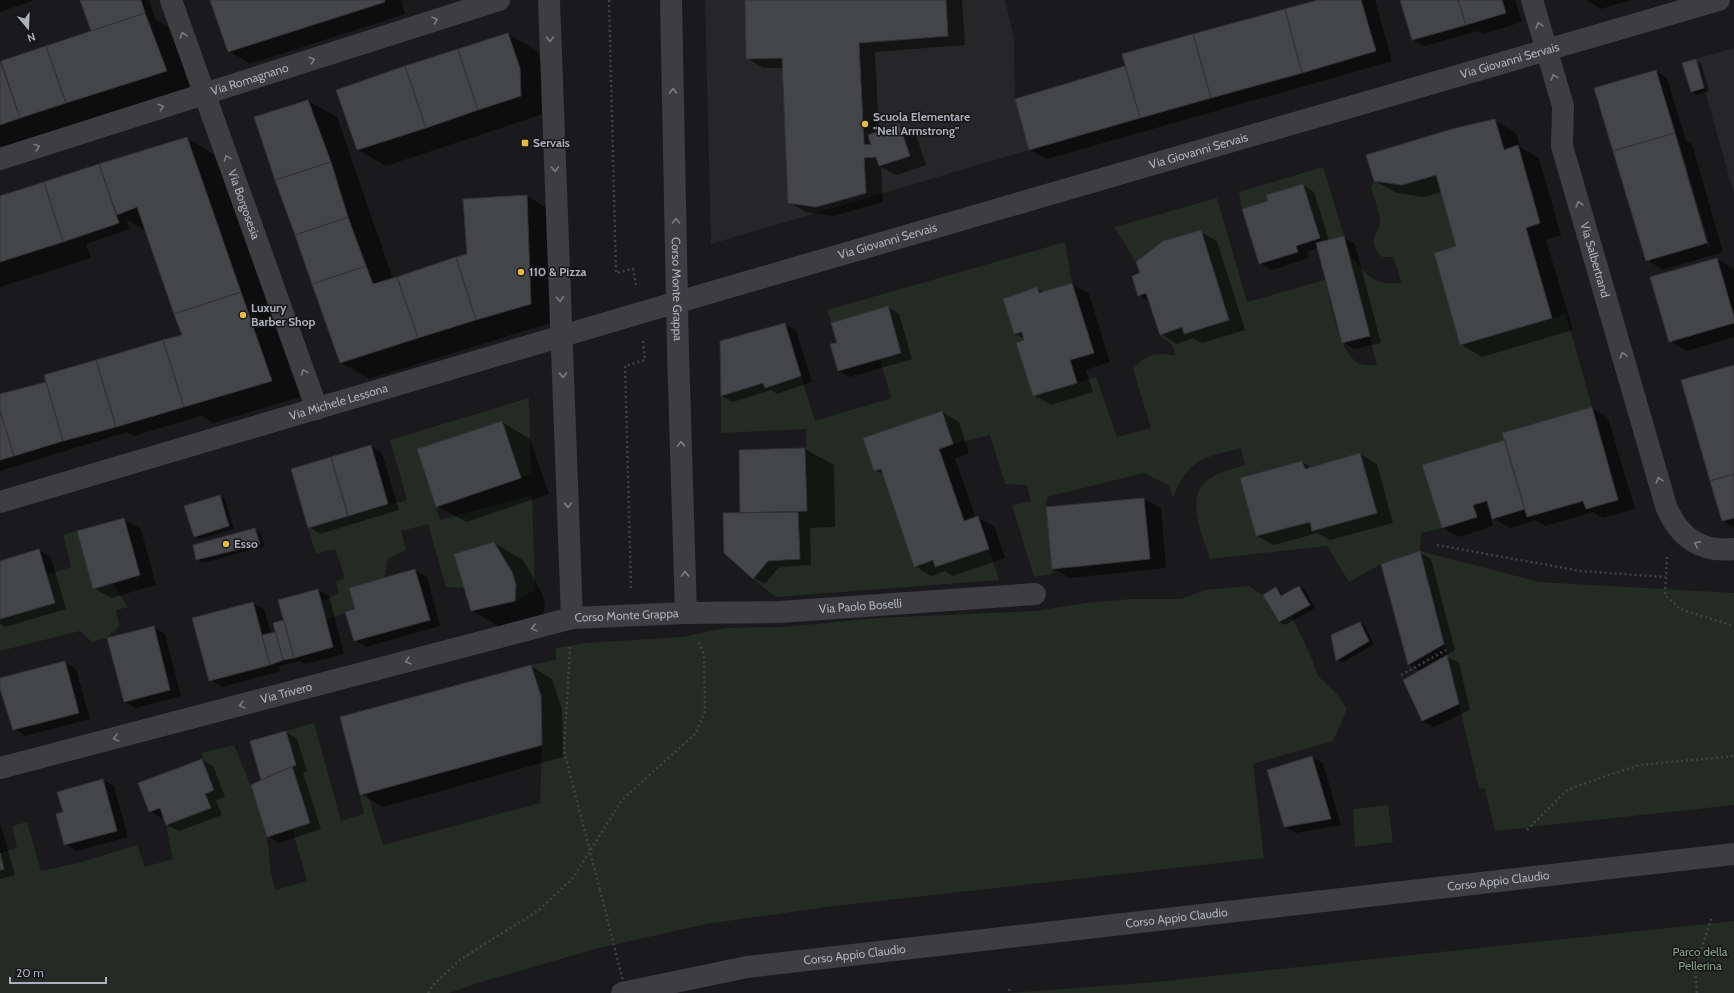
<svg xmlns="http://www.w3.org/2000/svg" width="1734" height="993" font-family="Cabin,sans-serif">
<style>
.built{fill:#262628}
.green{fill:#242b25}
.shadow{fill:#0007;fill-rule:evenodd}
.building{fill:#444548;stroke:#343437}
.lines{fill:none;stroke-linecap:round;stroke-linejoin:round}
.path{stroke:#414247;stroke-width:2.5;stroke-dasharray:2 3;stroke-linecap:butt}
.minor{stroke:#3d3d42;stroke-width:22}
.path-bridge{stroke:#414247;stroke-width:2.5;stroke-dasharray:2 3;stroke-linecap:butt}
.oneway{stroke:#7b7c84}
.poi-dot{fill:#e4bb49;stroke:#151416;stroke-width:1.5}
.labels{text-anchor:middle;stroke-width:3;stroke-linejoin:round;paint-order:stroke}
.street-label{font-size:12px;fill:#adb0ba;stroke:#151416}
.poi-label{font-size:12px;font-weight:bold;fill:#adb0ba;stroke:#151416;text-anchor:start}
.park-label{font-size:12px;fill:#86a38a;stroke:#151416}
</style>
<rect width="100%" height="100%" fill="#1a191b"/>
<path class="built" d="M705,0H1005L1014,40L1015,99L1029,150L711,244Z
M1734,48V194L1696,59Z"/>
<path class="green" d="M1323,167L1344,236L1322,242L1303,184L1266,195L1268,201L1242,209L1239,192Z
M1436,175L1456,246L1434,253L1460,345L1566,314L1592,407L1503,433L1505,440L1423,465L1442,528L1421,533L1420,551L1539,582L1734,593V805L1495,831L1485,789L1479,788L1447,655L1420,551L1381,564L1349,582L1327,546L1210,559C1204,540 1188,505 1201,487C1210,474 1230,470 1245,465L1241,448C1203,458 1189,458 1173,498L1169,486L1144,473L1047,497L1046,507L1053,574L1034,577L1012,505L1031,501L1027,485L1005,484L990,435L953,444L942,411L863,438L874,470L881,469L914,567L933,560L935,567L989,549L999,580L776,597L753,579L768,561L800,559L798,512L807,511L806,429L721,433V396L763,383L765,388L801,376L815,421L891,398L880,359L901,353L888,306L831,323L827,310L1065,242L1072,283L1039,293L1037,287L1003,299L1014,334L1022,332L1033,396L1096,377L1117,437L1151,428L1133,369C1147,353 1156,352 1176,356L1172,345L1160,335L1182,327L1184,334L1229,320L1200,231L1163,241L1136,262L1114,227L1217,198L1247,302L1325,280C1331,302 1338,351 1358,363C1363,366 1371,365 1377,365L1348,253C1366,274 1372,286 1402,283L1393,257H1382C1366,240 1377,239 1380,223C1381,217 1373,194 1371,187L1374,181L1402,185Z
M529,398L531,473L521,478L436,507L440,520L532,495L535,590L515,601L516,585L512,572L494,542L454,554L464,588L446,587L428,524L401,531L406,550L388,559L384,578L349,588L355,609L326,620L321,602L339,593L336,582L345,578L335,549L316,554L308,528L407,500L390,440Z
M77,531L128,607L116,610L119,626L107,638L92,642L80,631L0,651V619L55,603L47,575L71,567L63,535Z
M1249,586L1263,595L1278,622L1291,615L1312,659L1318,676L1336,693L1347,709L1333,741L1253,764L1264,858L834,906L706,924L595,949L481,982L449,993H0V870L4,869L0,853L17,848L12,826L27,822L41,871L78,863L137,845L145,867L173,859L166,825L211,808L205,794L214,790L201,753L234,745C246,774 259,804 266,835C271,854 268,871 276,890L307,881L292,828L310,823L292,766L296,765L286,731L314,723L341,821L364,814L360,795L367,793L383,845L540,803L542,745L541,696L531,665L556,660V648L585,643L682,637L725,628L784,627L877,618L1036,611L1085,603L1131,599H1181L1205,590Z
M1388,805L1393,842L1355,847L1353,809Z
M1734,921V993H1009L1156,982Z"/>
<path class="shadow" d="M0,0H35L0,12Z
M81,0H149L156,20L174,30L195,88L5,149L0,146V62L93,31Z
M211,0H405L401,1L405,14L250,64L229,51Z
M746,0H962L965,45L875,52L879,132L899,125L916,135L926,165L897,175L881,167L883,202L833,216L806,212L789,202L783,68H763L747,58Z
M1320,0H1375L1392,61L1047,159L1030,150L1016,99L1126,67Z
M1401,0H1515L1522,22L1483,34L1478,31L1425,46L1413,40Z
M1586,0H1631L1601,9Z
M508,34L537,51L549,86V112L386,166L358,150Z
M1695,60L1701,63L1709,91L1697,95L1691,92Z
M1656,71L1667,78L1686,141L1692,144L1723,252L1663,270L1647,260ZM1678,146H1680L1710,247L1708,248Z
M308,101L337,117L393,279L468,254L527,196L555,213L560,320L369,379L340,362Z
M1494,120L1516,133L1520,147L1539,158L1561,235L1546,240L1573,330L1482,357L1460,344L1458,247L1441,192L1424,197L1397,193L1375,181Z
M187,138L215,155L300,397L213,423L199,414L200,416L134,436L127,432L0,471V395L47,383L183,336L146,231L126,219L130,229L86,244L91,258L0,287V197Z
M1303,185L1314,192L1329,241L1343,237L1355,244L1381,343L1354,349L1343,342L1318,248L1307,252L1309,258L1272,270L1260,263L1269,202Z
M1200,232L1217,241L1245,330L1202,343L1193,338L1177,344L1161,334L1150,302L1139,295L1141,273Z
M1717,259L1733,268L1734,271V337L1687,351L1670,341Z
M1072,284L1089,294L1110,362L1086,370L1093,392L1051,405L1034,395L1025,339L1015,334L1037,288L1045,293Z
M888,307L899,314L912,359L850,377L838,371Z
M785,324L796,330L812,382L777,394L771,390L733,402L722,396Z
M1734,366V527L1722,521Z
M1592,408L1608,418L1635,509L1603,518L1593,512L1545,526L1535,520L1510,528L1493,518L1492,514H1490L1493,526L1459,537L1442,527L1506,441Z
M942,412L959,422L969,454L955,458L976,518H978L995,527L1005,558L953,576L945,571L931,576L915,566L884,475L875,470Z
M502,422L530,439L549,494L466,522L437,506Z
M371,446L382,453L399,510L320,534L309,527Z
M805,449L834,465L835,527L810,528L811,565L779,567L765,584L754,578L741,514L740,450Z
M1360,454L1377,464L1393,523L1330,540L1318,533L1274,545L1257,536L1302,462L1312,468Z
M220,496L225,499L234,529L200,539L195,536Z
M1144,499L1161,508L1166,568L1070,578L1053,568Z
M124,519L141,529L156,585L111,598L94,588Z
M255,529L260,533L265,546L202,563L197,559Z
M494,543L523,560L540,589L545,602L543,617L500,627L471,610Z
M39,550L51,557L66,609L5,627L0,624V562Z
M1419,552L1431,559L1455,650L1446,656L1459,663L1470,710L1434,727L1422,721L1421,671L1409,664Z
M415,570L427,577L440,626L366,647L354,640L356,610Z
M1299,587L1305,590L1315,608L1285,625L1279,622L1276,588L1281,592L1284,596Z
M317,590L329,596L344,654L306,664L300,661L279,666L281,671L222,687L210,680L252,603L264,609L271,634L277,633L285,621Z
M1360,623L1365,626L1374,644L1342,663L1337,660Z
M153,627L165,634L181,696L136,708L125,702L108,639Z
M65,662L76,669L90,719L25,736L14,729L0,685V679Z
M531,666L552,679L562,709L563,757L383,807L361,794Z
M286,732L297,739L307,771L303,773L321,829L279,843L268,836L262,780L251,741Z
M1312,757L1323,763L1341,825L1296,833L1285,827Z
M202,760L213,766L225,797L216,800L222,815L179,831L167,825L164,816L161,818L150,811Z
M103,780L114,786L128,837L76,851L65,844Z
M0,823L15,875L0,879Z"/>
<path class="building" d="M80,0H141L145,13L91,31Z
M210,0H384L385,2L228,52Z
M745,0H946L948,36L859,43L864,144L871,145L868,135L899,124L910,156L879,166L876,157L864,158L866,193L816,207L788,203L782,58L746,59Z
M1318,0H1361L1376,51L1302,73L1285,9Z
M1400,0H1458L1466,25L1412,40Z
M1458,0H1502L1506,13L1466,25Z
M1285,9L1302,73L1211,98L1193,34Z
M145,13L167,71L66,103L46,46Z
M508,33L520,68L521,96L478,110L458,49Z
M1193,34L1211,98L1140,118L1122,54Z
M46,46L66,103L20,118L1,61Z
M458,49L478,110L426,128L405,66Z
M1696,59L1704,88L1691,92L1682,63Z
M0,61L20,118L0,125Z
M405,66L426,128L357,150L336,90Z
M1125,66L1140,118L1029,150L1015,99Z
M1656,70L1675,133L1613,151L1594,88Z
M308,100L331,162L275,180L254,117Z
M1495,119L1504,150L1518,145L1540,223L1526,228L1552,318L1460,345L1434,253L1456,246L1436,175L1402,185L1374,181L1366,155L1452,129Z
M1675,133L1707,243L1646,261L1613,151Z
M187,137L241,292L174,314L137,207L117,215L99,164Z
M331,162L348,217L295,235L275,180Z
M99,164L119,223L63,242L44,182Z
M44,182L63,242L0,262V196Z
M1303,184L1320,238L1296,246L1298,252L1259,264L1242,209L1268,201L1266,195Z
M527,195L531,304L476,320L456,257L467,254L463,199Z
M348,217L366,266L312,284L295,235Z
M1201,230L1229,320L1184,334L1182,327L1160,335L1146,293L1138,296L1132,276L1140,273L1136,262L1163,241Z
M1344,236L1370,336L1342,343L1316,243Z
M456,257L476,320L418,338L397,277Z
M1717,258L1734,317V323L1669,342L1650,277Z
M366,266L373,284L397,277L418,338L340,363L312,284Z
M1072,283L1094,353L1070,360L1077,383L1033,396L1016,343L1024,340L1022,332L1014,334L1003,299L1037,287L1039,293Z
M241,292L272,381L184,407L163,340L182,335L174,314Z
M888,306L901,353L838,371L830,344L837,343L831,323Z
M785,323L801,376L765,388L763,383L721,396L720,341Z
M163,340L184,407L116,427L96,360Z
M96,360L116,427L63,441L44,375Z
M1734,365V474L1710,481L1681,380Z
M46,382L63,441L14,456L0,411V394Z
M1592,407L1618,500L1586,509L1583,501L1527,517L1502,433Z
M0,411L14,456L0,460Z
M942,411L953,444L939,449L964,521L978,516L989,549L935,567L933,560L914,567L881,469L874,471L863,438Z
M502,421L521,478L436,507L417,449Z
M1505,440L1525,509L1492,519L1487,501L1473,505L1477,517L1442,528L1422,465Z
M371,445L388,504L348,516L331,457Z
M805,448L807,511L740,513L739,450Z
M1360,453L1377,513L1312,531L1310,522L1256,536L1240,478L1302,461L1305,469Z
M331,457L348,516L308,528L291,469Z
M1734,474V518L1722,521L1710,481Z
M220,495L229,526L194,537L184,506Z
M1144,498L1150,559L1052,569L1046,507Z
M798,512L800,559L768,561L753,579L724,553L723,513Z
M124,518L140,575L93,589L77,531Z
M255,528L260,544L196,560L193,545Z
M494,542L512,572L516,585L515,601L471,611L454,554Z
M39,549L55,603L0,619V561Z
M1420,551L1444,644L1408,665L1381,564Z
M415,569L430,620L354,641L345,612L355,609L349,588Z
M1299,586L1310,605L1279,622L1263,595L1276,587L1281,596Z
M318,589L333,647L294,658L278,600Z
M253,602L270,665L209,681L192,618Z
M284,620L294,658L283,660L273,623Z
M1360,622L1369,641L1336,661L1331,635Z
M154,626L170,690L124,702L107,638Z
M276,632L283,660L270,665L262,635Z
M1447,655L1459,704L1422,721L1403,680Z
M65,661L79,713L13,730L0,689V678Z
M531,665L541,696L542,745L360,795L340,717Z
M286,731L296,765L261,780L250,741Z
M1312,756L1331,819L1284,827L1267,770Z
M202,759L214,790L205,794L211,808L166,825L160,808L149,812L138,783Z
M292,766L310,823L267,837L251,785Z
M103,779L117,831L64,845L56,814L63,812L57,792Z
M0,853L4,869L0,870Z"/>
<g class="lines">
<path class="path" d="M609,0L616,273L633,269L636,285
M1437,545L1581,571L1665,577
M1667,557L1665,595L1680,609L1734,626
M631,588L625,366L645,360L643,341
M570,647L564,751L600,890
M1401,675L1446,650
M1527,830L1567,790L1603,777L1640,765L1734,756
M1009,989L1010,993
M428,993L433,985L461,959L539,910L573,878L622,800L696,733L705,711L704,655L698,641
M1697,993L1695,968L1712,917"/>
<g class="minor">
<path id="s1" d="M171,0L317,409"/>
<path d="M549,0L572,618"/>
<path id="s2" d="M671,0L678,352L686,613"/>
<path id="s3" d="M1532,0L1563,106L1562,146L1666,506C1678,536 1700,553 1734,549"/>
<path id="s4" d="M0,159L499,0"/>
<path id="s5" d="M0,502L640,313L1719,0"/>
<path id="s6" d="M0,768L572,618L686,613L779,612L1035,594"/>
<path id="s7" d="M622,993L747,967L1734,854"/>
</g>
<path class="path-bridge" d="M600,890L626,993"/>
</g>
<defs><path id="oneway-chevron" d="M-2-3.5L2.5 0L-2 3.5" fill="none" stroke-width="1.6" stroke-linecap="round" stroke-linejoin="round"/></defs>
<g class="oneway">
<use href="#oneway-chevron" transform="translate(435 20) rotate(-18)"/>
<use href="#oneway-chevron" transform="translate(1539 25) rotate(-105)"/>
<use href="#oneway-chevron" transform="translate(183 35) rotate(-109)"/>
<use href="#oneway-chevron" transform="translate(550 39) rotate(88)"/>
<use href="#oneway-chevron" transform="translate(312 60) rotate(-18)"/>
<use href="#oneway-chevron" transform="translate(1554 77) rotate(-107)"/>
<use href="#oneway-chevron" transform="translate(673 91) rotate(-91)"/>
<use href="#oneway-chevron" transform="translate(161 107) rotate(-18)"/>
<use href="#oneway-chevron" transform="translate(37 147) rotate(-18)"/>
<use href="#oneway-chevron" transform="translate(227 158) rotate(-110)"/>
<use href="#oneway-chevron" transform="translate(555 169) rotate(88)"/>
<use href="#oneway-chevron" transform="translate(1579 204) rotate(-106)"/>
<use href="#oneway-chevron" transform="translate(676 221) rotate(-91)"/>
<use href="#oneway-chevron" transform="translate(560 299) rotate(87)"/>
<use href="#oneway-chevron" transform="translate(1623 355) rotate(-106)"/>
<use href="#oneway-chevron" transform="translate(304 372) rotate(-110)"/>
<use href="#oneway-chevron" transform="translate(563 375) rotate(88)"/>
<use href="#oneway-chevron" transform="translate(681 444) rotate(-92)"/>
<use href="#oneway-chevron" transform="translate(1659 480) rotate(-106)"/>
<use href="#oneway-chevron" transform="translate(568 505) rotate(88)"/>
<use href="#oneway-chevron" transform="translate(1697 544) rotate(-154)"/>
<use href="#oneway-chevron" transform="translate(685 574) rotate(-92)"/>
<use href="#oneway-chevron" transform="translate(534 628) rotate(165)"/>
<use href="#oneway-chevron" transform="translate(408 661) rotate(165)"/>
<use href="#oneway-chevron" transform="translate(242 705) rotate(165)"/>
<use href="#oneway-chevron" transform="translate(116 738) rotate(165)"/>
</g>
<g class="poi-dot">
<circle cx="865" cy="124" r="4"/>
<rect x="521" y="139" width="8" height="8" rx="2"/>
<circle cx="521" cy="272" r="4"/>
<circle cx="243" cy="315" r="4"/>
<circle cx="226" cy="544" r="4"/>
</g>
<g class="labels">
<g class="street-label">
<text dy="4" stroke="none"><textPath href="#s5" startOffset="1573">Via Giovanni Servais</textPath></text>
<text dy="4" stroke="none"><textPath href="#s4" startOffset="262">Via Romagnano</textPath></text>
<text dy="4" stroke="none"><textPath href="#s5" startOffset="1249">Via Giovanni Servais</textPath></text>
<text dy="4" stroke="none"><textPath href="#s1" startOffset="217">Via Borgosesia</textPath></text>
<text dy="4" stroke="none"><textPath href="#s5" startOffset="925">Via Giovanni Servais</textPath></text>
<text dy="4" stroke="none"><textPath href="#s3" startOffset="269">Via Salbertrand</textPath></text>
<text dy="4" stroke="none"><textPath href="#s2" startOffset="289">Corso Monte Grappa</textPath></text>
<text dy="4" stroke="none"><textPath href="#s5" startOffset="353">Via Michele Lessona</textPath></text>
<text dy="4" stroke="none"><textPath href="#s6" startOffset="880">Via Paolo Boselli</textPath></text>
<text dy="4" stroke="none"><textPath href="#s6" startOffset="646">Corso Monte Grappa</textPath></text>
<text dy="4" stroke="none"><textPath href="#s6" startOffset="296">Via Trivero</textPath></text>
<text dy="4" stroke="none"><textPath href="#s7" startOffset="884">Corso Appio Claudio</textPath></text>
<text dy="4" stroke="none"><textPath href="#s7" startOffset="560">Corso Appio Claudio</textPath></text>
<text dy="4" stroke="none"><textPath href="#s7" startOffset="236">Corso Appio Claudio</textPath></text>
</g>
<g class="poi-label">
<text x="873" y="121">Scuola Elementare<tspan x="873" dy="14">"Neil Armstrong"</tspan></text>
<text x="533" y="147">Servais</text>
<text x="529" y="276">110 &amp; Pizza</text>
<text x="251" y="312">Luxury<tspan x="251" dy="14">Barber Shop</tspan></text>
<text x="234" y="548">Esso</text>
</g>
<g class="park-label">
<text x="1700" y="956">Parco della<tspan x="1700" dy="14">Pellerina</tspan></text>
</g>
</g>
<g transform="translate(28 28) rotate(161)" stroke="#151416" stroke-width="3" paint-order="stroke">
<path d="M0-3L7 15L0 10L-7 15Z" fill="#adb0ba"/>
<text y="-6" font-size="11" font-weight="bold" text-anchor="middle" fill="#adb0ba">N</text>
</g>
<path d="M10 977v6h96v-6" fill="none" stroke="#adb0ba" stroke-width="2"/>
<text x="16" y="977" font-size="12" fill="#adb0ba" stroke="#151416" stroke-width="3" paint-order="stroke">20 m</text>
</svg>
